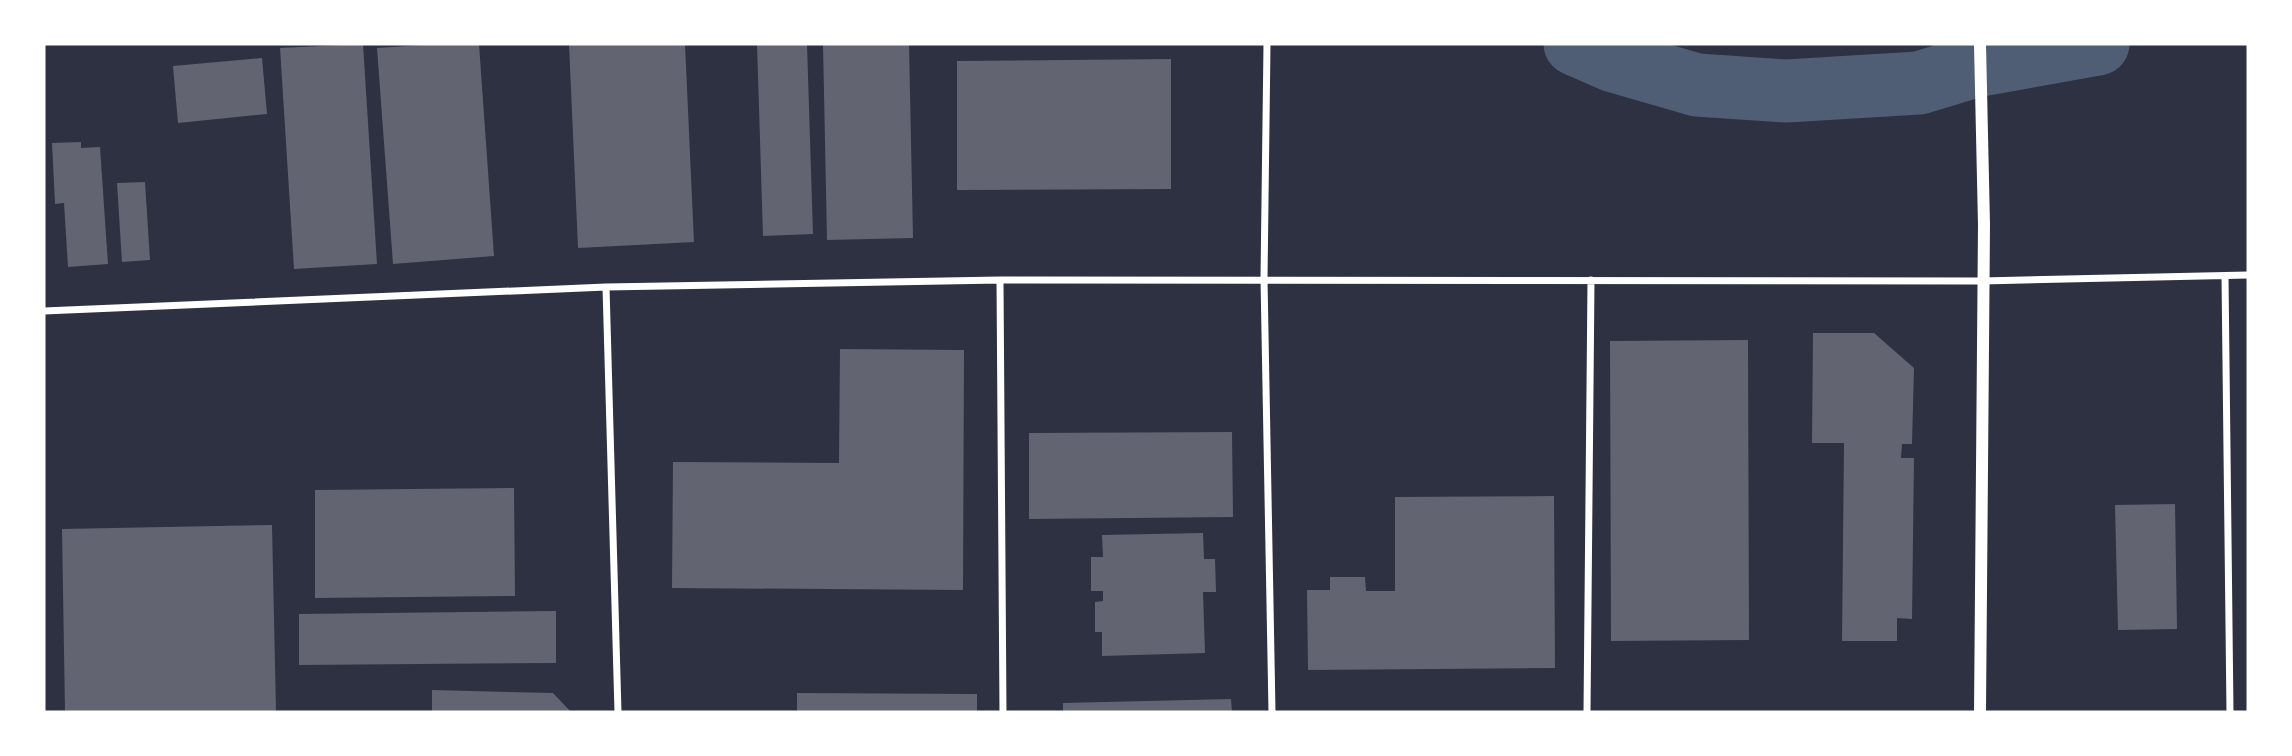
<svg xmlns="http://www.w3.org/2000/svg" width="2292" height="756" font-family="'Public Sans',sans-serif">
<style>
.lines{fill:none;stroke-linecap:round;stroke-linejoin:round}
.river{stroke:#4f5d75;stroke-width:63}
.building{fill:#626471}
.minor{stroke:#fff;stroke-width:7}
.tertiary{stroke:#fff;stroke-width:12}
</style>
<rect width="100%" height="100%" fill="#2d3142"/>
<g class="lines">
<path class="river" d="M1575,44L1614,61L1697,85L1786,91L1919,83L1975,66L2098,44"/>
</g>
<path class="building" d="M363,44L377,264L294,269L280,48Z
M439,44H479L494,256L393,264L377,48Z
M569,44H685L694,242L578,248Z
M757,44H807L813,234L763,236Z
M823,44H909L913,238L827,240Z
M262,58L267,114L178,123L173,66Z
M1171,59V189L957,190V61Z
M81,142V148L100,147L108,264L68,267L64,203L55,204L52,143Z
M145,182L150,260L122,262L117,183Z
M1813,333H1874L1914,368L1912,444H1902L1901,458H1914L1912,619L1897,618V641H1842L1844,443H1812Z
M1748,340L1749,640L1611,641L1610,341Z
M840,349L964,350L963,590L672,588L673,462L839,463Z
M1232,432L1233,517L1029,519V433Z
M514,488L515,596L315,598V490Z
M1554,496L1555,668L1308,670L1307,590H1330V577H1365L1366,591H1395V497Z
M2175,504L2177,629L2118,630L2115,505Z
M272,525L276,712H65L62,529Z
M1203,533L1204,559H1215L1216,592H1203L1205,653L1102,656V632H1095V602L1103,601V591H1091V557H1103L1102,535Z
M556,611V663L299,665V614Z
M432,690L553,693L571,712H432Z
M797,693L977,694V712H797Z
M1231,699L1232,712H1063V703Z"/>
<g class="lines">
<path class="minor" d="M1267,44L1264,279L1272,712
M2225,276L2230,712
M1000,280L1003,712
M606,287L618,712
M44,311L606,287L1000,280L1982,281L2248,275
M1587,712L1591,280"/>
<path class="tertiary" d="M1980,44L1984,225L1980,712"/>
</g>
<rect width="2292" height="756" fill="none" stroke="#ffffff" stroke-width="91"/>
</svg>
